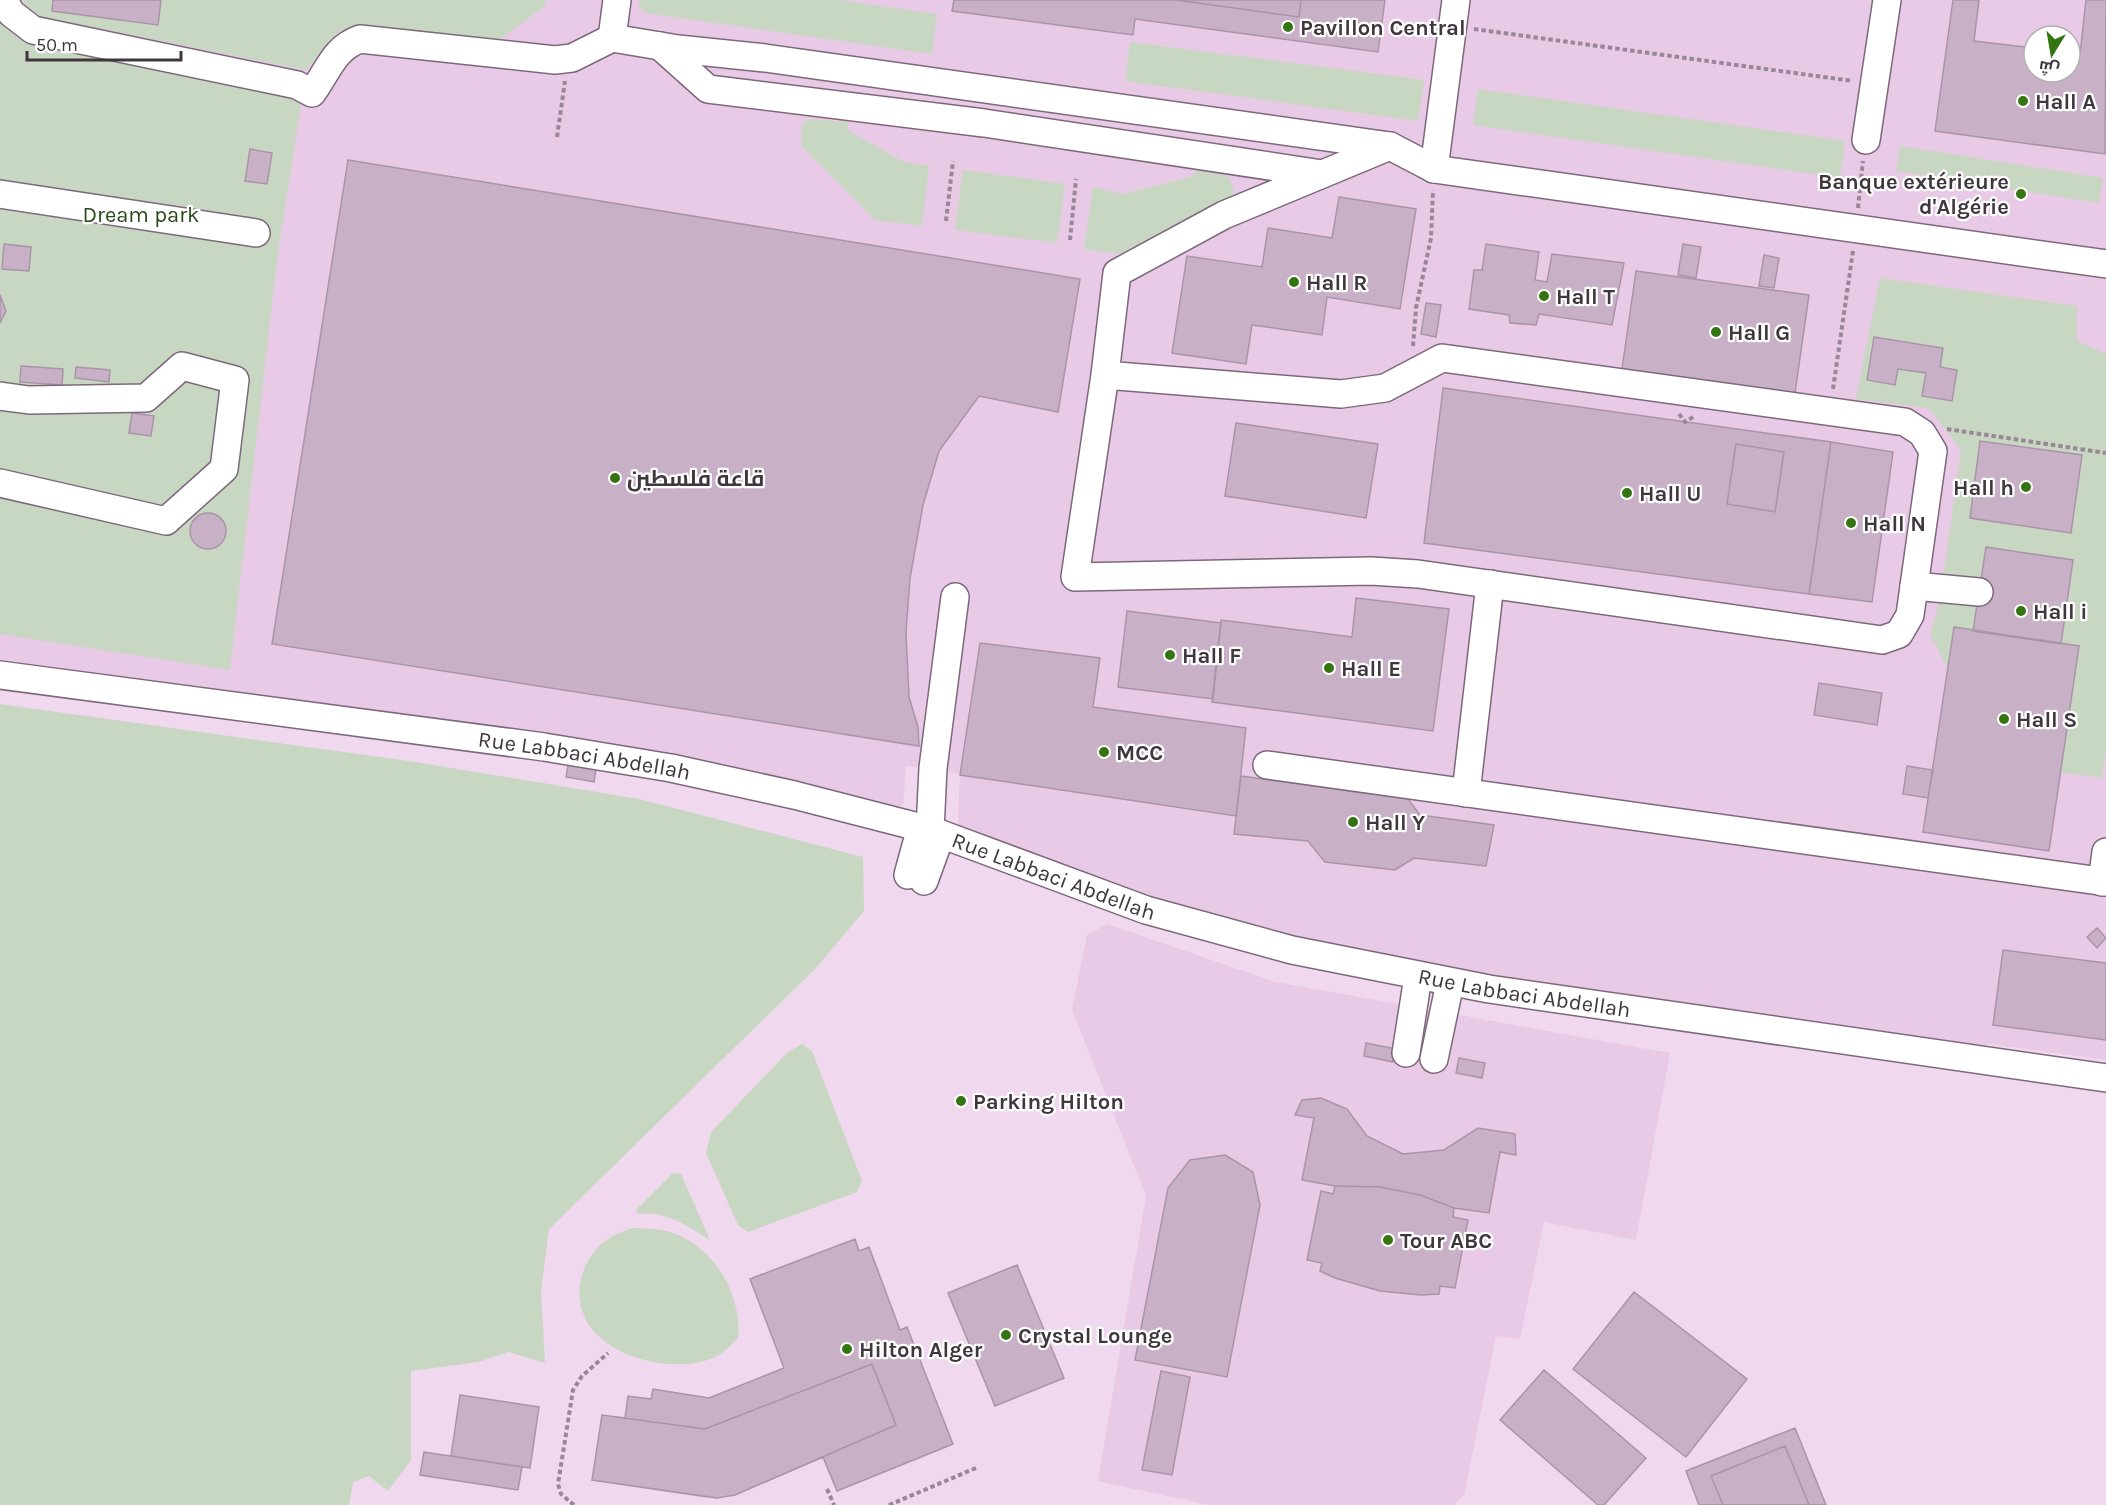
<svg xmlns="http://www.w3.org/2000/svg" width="2106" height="1505" font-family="Karla,Cairo,sans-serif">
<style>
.built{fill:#e8cae6;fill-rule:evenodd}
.green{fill:#c7d7c1}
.building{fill:#c8b1c7;stroke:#aa94a9;stroke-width:1.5}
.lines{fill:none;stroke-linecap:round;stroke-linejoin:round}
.minor-casing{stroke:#7d687b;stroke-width:30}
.path{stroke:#988897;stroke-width:4;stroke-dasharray:4.5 3;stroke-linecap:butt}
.minor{stroke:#fff;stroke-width:27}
.poi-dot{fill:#357511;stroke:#fff;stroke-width:2}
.labels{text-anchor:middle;stroke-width:4.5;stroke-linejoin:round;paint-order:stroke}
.poi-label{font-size:22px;font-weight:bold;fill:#3f363e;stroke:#fff;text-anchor:start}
.park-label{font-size:22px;fill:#29491c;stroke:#fff}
.street-label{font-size:22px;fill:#3f363e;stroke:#fff}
</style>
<rect width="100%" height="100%" fill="#f0d8ef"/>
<path class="built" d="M0,0H2106V1060L1989,1044L1970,1049L1533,984L1344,952L1168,906L957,837L960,775L933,768L906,766L903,805L888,811L0,663ZM2034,36H2070V72H2034Z
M1107,924L1276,982L1670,1053L1636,1240L1544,1222L1520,1339L1496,1336L1464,1495L1453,1505H1209L1098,1481L1146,1196L1072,1010L1087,935Z"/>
<path class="green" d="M24,0H546L545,6L499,40L340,30L306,70L39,16L23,8Z
M639,0H839L937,14L932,54L645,13L639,5Z
M0,22L37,43L302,98L278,252L230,670L0,634Z
M1130,42L1424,80L1418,121L1125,81Z
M1478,89L1845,141L1840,178L1473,125Z
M808,119L847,122L849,131L904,162L929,166L922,226L875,220L801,146L802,125Z
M1900,146L2103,178L2099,203L1896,171Z
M963,170L1065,184L1057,243L955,230Z
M1198,171L1227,176L1234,188L1233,199L1118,254L1084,249L1093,187L1122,194L1190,177Z
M1880,278L2077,306V341L2106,354V751L2102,778L2061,772L2079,647L2061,644L2073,560L1986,547L1973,631L1954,628L1948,669L1930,635L1940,600L1961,450L1929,408L1856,399Z
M0,704L409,761L639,799L863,857L864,911L816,968L549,1229L541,1291L545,1363L509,1352L478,1362L411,1371V1460L388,1491L369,1476L353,1482L349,1505H0Z
M802,1044L812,1051L862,1181L857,1192L748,1232L738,1225L706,1153L711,1132L787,1053Z
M673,1173L681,1174L710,1240C688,1226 665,1210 638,1214L636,1210Z
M633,1228C643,1229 652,1228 661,1230C709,1238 743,1292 738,1338C731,1345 723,1354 713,1358C675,1374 607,1359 586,1320C571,1292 583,1256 608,1239C615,1234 625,1231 633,1228Z"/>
<path class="building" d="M53,0H161L158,25L52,11Z
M954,0H1385L1378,52L1135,19L1133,35L952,11Z
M1176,0H1301L1299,17Z
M1953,0H1979L1974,41L2034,48V72H2070V53L2080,54L2086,0H2106L2105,154L1935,131Z
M250,149L272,153L267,184L245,181Z
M348,160L1080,279L1058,412L979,396L939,451L923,505L910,578L906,633L909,697L918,727L919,746L272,644Z
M1339,197L1416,209L1400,309L1327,297L1322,335L1252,325L1246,364L1172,353L1187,256L1262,267L1268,228L1332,238Z
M4,244L31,247L29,271L2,269Z
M1486,244L1539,252L1535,280L1547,282L1552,254L1624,263L1612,325L1539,314L1536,325L1510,323L1509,315L1469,309L1474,270H1482Z
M1683,244L1701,247L1696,278L1678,275Z
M1764,255L1779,258L1774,288L1759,286Z
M1636,271L1809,295L1795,393L1622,369Z
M0,295L6,311L0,323Z
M1426,303L1441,305L1436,337L1421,334Z
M1874,337L1943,348L1940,367L1957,370L1952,401L1922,396L1926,373L1898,369L1895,385L1867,380Z
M21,366L63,369L62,385L20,382Z
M76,367L110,370L109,382L75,378Z
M1443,388L1831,442L1809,594L1424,543Z
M132,413L154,416L151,436L129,433Z
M1236,423L1378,444L1366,518L1225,496Z
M1980,441L2082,455L2071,533L1970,518Z
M1831,442L1893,452L1872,602L1809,594Z
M1736,444L1784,452L1775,512L1727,504Z
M190 531a18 18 0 1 1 36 0a18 18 0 1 1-36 0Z
M1986,547L2073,560L2061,644L1973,631Z
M1356,598L1449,609L1433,731L1212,702L1221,620L1352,637Z
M1127,611L1221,623L1213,699L1118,687Z
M1954,627L2079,646L2049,851L1923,832Z
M980,643L1100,658L1093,707L1246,728L1236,816L960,775Z
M1819,683L1882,693L1877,725L1814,715Z
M571,748L599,753L594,782L566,777Z
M1907,766L1933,770L1928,798L1903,794Z
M1241,776L1408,799L1420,815L1494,825L1486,866L1414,858L1395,870L1325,862L1308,841L1234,834Z
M2097,928L2106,938L2097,948L2087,937Z
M2003,950L2106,963V1040L1993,1025Z
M1366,1043L1396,1049L1393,1062L1364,1056Z
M1459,1058L1485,1063L1482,1078L1456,1073Z
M1321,1098L1347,1109L1367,1136L1403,1154L1444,1150L1478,1128L1515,1134L1516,1155L1500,1152L1489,1213L1454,1208L1420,1195L1380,1187L1335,1186L1302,1180L1314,1118L1295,1115L1302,1100Z
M1225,1155L1253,1172L1260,1205L1227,1377L1135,1360L1168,1188L1190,1160Z
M1335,1186L1380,1187L1420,1195L1454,1208L1453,1217L1468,1220L1455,1288L1440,1286L1439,1294L1421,1295L1380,1291L1335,1278L1320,1271L1322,1263L1307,1260L1321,1191L1333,1194Z
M855,1239L859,1251L869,1247L900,1330L907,1327L953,1444L837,1491L823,1457L735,1495L717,1498L592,1480L602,1415L625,1418L628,1396L651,1399L653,1389L709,1398L784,1368L750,1279Z
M1017,1265L1064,1378L995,1406L948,1293Z
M1634,1292L1747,1379L1686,1457L1573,1369Z
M872,1364L896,1425L735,1495L717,1498L701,1496L592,1480L602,1415L705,1429Z
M1544,1370L1646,1458L1604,1505H1598L1500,1420Z
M1161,1371L1190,1377L1172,1475L1142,1470Z
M460,1395L539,1407L530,1468L451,1456Z
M1795,1428L1826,1505H1699L1686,1471Z
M1785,1446L1809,1505H1723L1711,1476Z
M424,1452L522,1467L518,1490L420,1475Z"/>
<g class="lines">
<g class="minor-casing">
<g id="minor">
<path d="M4,0L11,13L33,30L297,85L312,93C328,71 334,48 360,39L555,60L572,58L612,38"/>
<path d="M617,0L612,38L678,49L765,58L1390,146L1434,169L2106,264"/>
<path d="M660,46L708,89L984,123L1322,174"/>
<path d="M1866,140L1887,0"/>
<path d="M1434,169L1456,0"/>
<path d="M0,194L256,233"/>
<path d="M1105,375L1341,394L1385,388L1442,358L1905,422L1922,433L1933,451L1910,615L1899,634L1882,640L1418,574L1371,571L1075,577L1105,375L1117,273L1224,215L1390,146"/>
<path d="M0,396L29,400L146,398L182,366L235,380L224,469L166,521L0,483"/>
<path d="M1914,586L1979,592"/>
<path id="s1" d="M0,675L544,747L671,768L794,795L930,830L1146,910L1292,950L1489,989L2106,1078"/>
<path d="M1267,765L2106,882"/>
<path d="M1466,793L1490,584"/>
<path d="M908,875L917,842L930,830"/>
<path d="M924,881L936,848L930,830L933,768L955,597"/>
<path d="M2102,882L2106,852"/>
<path d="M1406,1053L1418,977"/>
<path d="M1434,1059L1450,983"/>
</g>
</g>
<path class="path" d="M1474,29L1853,81
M557,137L565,81
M1858,208L1863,161
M946,221L953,161
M1070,240L1076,179
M1413,346L1416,308L1431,238L1433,190
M1833,389L1853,251
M1679,414L1685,422L1693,417
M1947,429L2106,453
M827,1489L834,1505
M574,1505L561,1494L558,1484L573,1390L582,1376L608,1353
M889,1505L976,1468"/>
<use href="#minor" class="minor"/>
</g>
<g class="poi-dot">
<circle cx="1288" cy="27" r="6"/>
<circle cx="2023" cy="101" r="6"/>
<circle cx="2021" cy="194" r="6"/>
<circle cx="1294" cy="282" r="6"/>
<circle cx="1544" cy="296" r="6"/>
<circle cx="1716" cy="332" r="6"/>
<circle cx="615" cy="478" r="6"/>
<circle cx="2026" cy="487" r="6"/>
<circle cx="1627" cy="493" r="6"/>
<circle cx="1851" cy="523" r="6"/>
<circle cx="2021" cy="611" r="6"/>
<circle cx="1170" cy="655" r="6"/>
<circle cx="1329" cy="668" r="6"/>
<circle cx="2004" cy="719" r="6"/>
<circle cx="1104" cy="752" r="6"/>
<circle cx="1353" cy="822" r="6"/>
<circle cx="961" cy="1101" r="6"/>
<circle cx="1388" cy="1240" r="6"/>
<circle cx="1006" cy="1335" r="6"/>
<circle cx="847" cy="1349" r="6"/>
</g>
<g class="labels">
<g class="poi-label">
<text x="1300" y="35">Pavillon Central</text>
<text x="2035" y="109">Hall A</text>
<text x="2009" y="189" text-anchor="end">Banque extérieure<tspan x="2009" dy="25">d'Algérie</tspan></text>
<text x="1306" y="290">Hall R</text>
<text x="1556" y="304">Hall T</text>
<text x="1728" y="340">Hall G</text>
<text x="627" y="486">قاعة فلسطين</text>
<text x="2014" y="495" text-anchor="end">Hall h</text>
<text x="1639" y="501">Hall U</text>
<text x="1863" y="531">Hall N</text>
<text x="2033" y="619">Hall i</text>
<text x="1182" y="663">Hall F</text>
<text x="1341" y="676">Hall E</text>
<text x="2016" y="727">Hall S</text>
<text x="1116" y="760">MCC</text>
<text x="1365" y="830">Hall Y</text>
<text x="973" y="1109">Parking Hilton</text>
<text x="1400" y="1248">Tour ABC</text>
<text x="1018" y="1343">Crystal Lounge</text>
<text x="859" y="1357">Hilton Alger</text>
</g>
<g class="park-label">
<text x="141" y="222">Dream park</text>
</g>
<g class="street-label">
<text dy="8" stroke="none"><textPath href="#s1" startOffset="590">Rue Labbaci Abdellah</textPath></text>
<text dy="8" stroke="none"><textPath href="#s1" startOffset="1076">Rue Labbaci Abdellah</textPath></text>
<text dy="8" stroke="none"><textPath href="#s1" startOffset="1562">Rue Labbaci Abdellah</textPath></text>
</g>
</g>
<g transform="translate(2052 54) rotate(191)"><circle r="28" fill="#ffffff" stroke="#b2afb2" stroke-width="1.5"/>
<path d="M0-4.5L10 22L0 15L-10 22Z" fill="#357511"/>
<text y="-9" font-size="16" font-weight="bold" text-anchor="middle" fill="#3f363e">ش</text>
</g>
<path d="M27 51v9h154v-9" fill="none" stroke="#3f363e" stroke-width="3"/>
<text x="36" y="51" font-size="18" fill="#3f363e" stroke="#ffffff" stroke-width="4.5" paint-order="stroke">50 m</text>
</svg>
